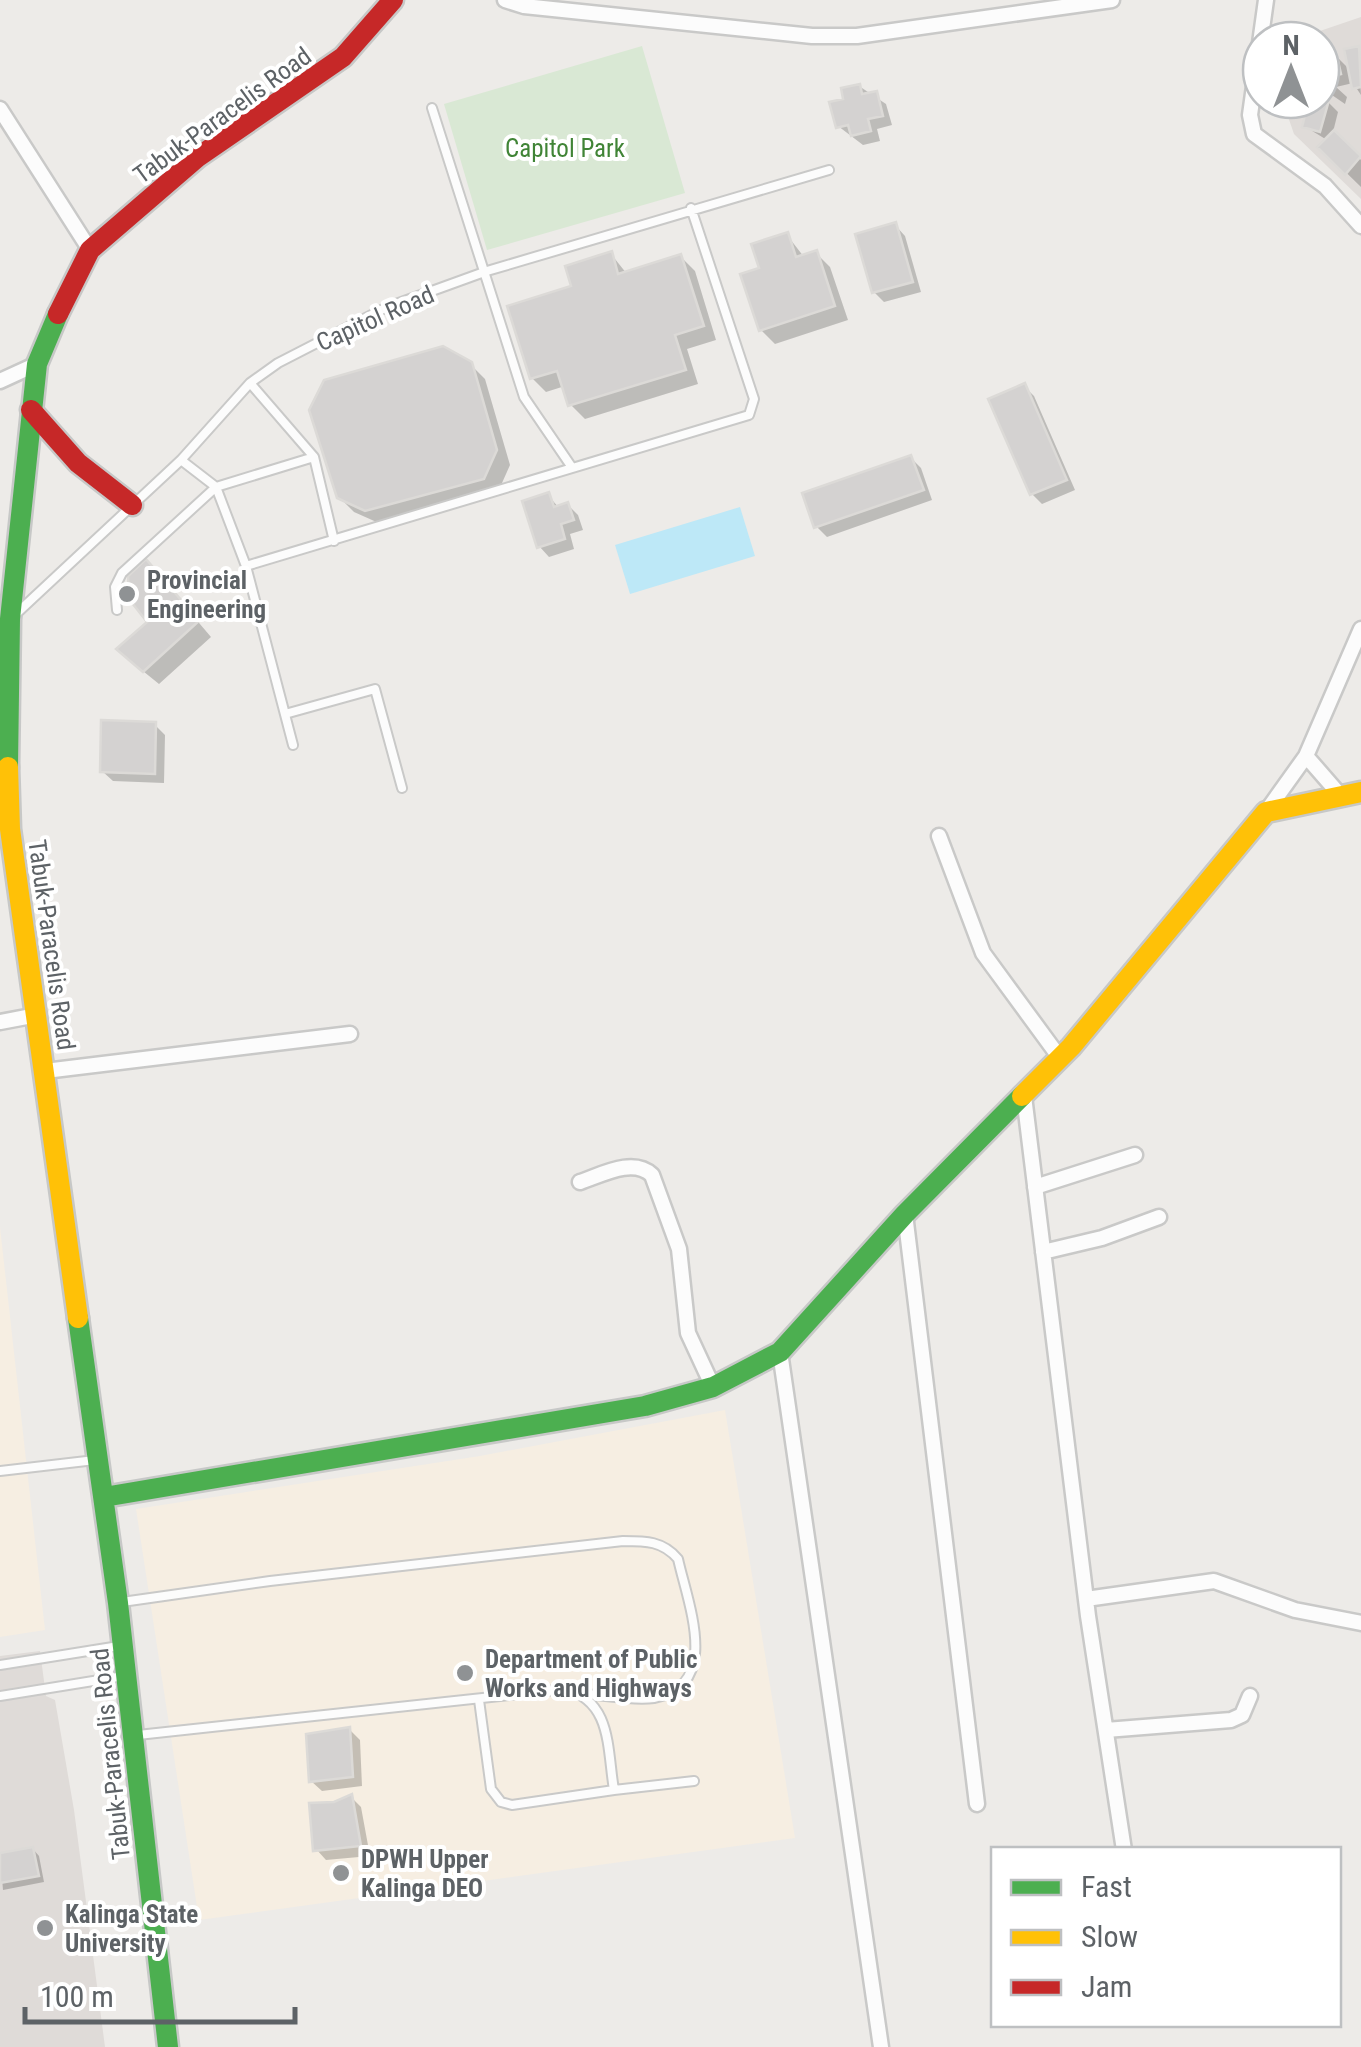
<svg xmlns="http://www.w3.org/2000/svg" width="1361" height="2047" font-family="'Roboto Condensed',sans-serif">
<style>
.commercial{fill:#f6eee2}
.education{fill:#dfdbd8}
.green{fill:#d9e8d4}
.water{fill:#bde8f7}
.shadow{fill:#0003}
.building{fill:#d4d2d1;stroke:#dcdad7;stroke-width:2.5}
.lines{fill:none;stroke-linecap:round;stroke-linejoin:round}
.lane-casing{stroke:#c9c9c8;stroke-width:12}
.street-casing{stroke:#c9c9c8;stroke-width:19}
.fast-casing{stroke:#c7c8c7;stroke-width:25}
.slow-casing{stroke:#c7c8c7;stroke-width:25}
.jam-casing{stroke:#c7c8c7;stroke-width:25}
.lane{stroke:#fcfcfc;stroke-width:8}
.street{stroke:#fcfcfc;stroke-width:14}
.fast{stroke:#4caf50;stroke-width:20}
.slow{stroke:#ffc107;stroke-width:20}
.jam{stroke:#c62828;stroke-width:20}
.poi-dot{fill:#8f9294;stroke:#fff;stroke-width:4}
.labels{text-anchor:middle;stroke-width:8;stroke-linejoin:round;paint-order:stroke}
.street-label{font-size:25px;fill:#5d6266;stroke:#fff}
.park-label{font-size:25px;fill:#408436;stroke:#fff}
.poi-label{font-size:25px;font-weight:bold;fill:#5d6266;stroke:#fff;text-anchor:start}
</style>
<rect width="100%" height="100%" fill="#edebe8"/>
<path class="commercial" d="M0,1227L45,1630L0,1637Z
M725,1410L795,1838L199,1920L136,1509L480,1456Z"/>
<path class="education" d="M1361,17V199L1294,134L1284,105L1285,100H1321V40H1310L1314,33Z
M40,1651L46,1696L55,1700L74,1810L105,2047H0V1656Z"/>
<path class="green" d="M642,46L685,193L487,250L444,104Z"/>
<path class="water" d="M740,507L755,556L630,594L615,545Z"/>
<path class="shadow" d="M1358,49L1361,95L1353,83L1336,87L1347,97L1345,104L1329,93V103L1338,112L1333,132L1361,160V187L1320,147L1327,140L1304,126L1321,100V84L1328,91L1330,83L1321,59L1335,55L1351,71Z
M859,86L886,104L892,125L877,129L880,141L863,145L838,126L846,101Z
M895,225L905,236L921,292L884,302L874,292Z
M787,235L804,257L816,253L830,267L848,320L775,344L761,330L762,270Z
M611,254L627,274L681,257L695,271L716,340L687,349L698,384L585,419L571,405L565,386L546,392L532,378L574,288Z
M470,364L485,379L510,465L498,492L381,524L354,512L339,497Z
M1024,386L1034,396L1075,490L1042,504L1032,494Z
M911,458L921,468L932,500L827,537L816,526Z
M548,495L559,508L568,505L578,515L583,530L570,534L574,549L549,557L539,546Z
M160,577L211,637L159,684L133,663L151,622Z
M155,725L165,735L164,783L113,781L102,771Z
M350,1730L360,1740L362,1786L322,1791L311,1781Z
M351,1797L361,1807L370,1856L326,1860L316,1849L334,1804Z
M33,1849L39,1856L44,1882L3,1890L0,1855Z"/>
<path class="building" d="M1359,46L1361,87L1352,89L1344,49Z
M1336,52L1341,74L1322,79L1321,56Z
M860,84L862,94L877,91L883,116L868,119L871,131L851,136L848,125L836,128L829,102L843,99L841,88Z
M1321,97L1329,100L1320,132L1302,127L1309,100Z
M1334,130L1361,156L1345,175L1317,147Z
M896,222L913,282L872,293L855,234Z
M788,232L796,257L817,250L835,306L759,331L740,274L759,268L751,244Z
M612,251L618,274L681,254L704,326L675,335L686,370L568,406L557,371L530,379L507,306L571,286L565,266Z
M443,346L472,362L497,450L484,479L365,511L337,498L309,410L324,380Z
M1025,383L1067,480L1030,495L988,399Z
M911,455L924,490L814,528L802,493Z
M549,492L554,507L568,502L574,520L561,524L565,539L537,548L522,501Z
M146,559L199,621L143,672L116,649L147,622L129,599L128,576Z
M101,720L156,722L155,774L100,772Z
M350,1727L353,1777L309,1782L306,1734Z
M352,1794L361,1846L313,1851L309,1803L334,1802Z
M33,1847L39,1876L0,1883V1853Z"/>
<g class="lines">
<g class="lane-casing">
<path id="lane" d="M432,108L524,397L571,466
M250,383L314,457L334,541
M181,460L216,487L246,566L293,745
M246,566L749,415L754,399L691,208
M117,610L115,587L122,573L216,487L314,457
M17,613L181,460L250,383L278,363L385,308L487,271L829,170
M285,714L375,689L402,788
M0,1471L95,1460
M122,1602L270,1581L623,1541C646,1541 663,1541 678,1559C688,1604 722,1686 654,1698C632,1701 606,1695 584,1694
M0,1665L119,1646
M0,1696L124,1676
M479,1700L491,1789L501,1802L512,1805L614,1790
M138,1735L565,1689C612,1701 607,1748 614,1790L694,1781"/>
</g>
<g class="street-casing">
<path id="street" d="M505,0L524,6L812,36H857L1112,0
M1266,0L1250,115L1254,134L1325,186L1361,226
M0,109L90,250
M0,381L37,364
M1306,756L1340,795
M1266,812L1306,756L1361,629
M939,836L983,953L1060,1058
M0,1022L37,1015
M45,1071L350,1034
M1024,1096L1088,1616L1124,1850
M580,1182C601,1175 633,1157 652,1175L679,1249L688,1333L713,1387
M1035,1187L1135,1155
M905,1214L977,1804
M1043,1252L1102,1238L1159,1217
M780,1352L881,2047
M1086,1599L1214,1581L1295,1610L1361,1623
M1106,1730L1231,1720L1242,1715L1250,1696"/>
</g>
<g class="fast-casing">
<path id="fast" d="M8,767L10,619L37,364L58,314
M78,1318L118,1603L168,2047
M104,1497L645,1406L713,1387L780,1352L905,1214L1022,1096"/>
</g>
<g class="slow-casing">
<path id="slow" d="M8,767L10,829L78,1318
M1022,1096L1071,1047L1266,812L1361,792"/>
</g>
<g class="jam-casing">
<path id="jam" d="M58,314L90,250L198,157L343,57L393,0
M31,410L78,463L132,505"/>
</g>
<use href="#lane" class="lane"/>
<use href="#street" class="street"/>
<use href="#fast" class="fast"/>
<use href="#slow" class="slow"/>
<use href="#jam" class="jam"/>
</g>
<g class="poi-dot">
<circle cx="127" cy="594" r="10"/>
<circle cx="465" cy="1673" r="10"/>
<circle cx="341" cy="1873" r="10"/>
<circle cx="45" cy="1928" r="10"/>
</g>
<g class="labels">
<g class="street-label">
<text transform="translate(222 115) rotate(-36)" y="9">Tabuk-Paracelis Road</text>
<text transform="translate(375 318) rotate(-24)" y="9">Capitol Road</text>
<text transform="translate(52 945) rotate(82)" y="9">Tabuk-Paracelis Road</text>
<text transform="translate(110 1754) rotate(-96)" y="9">Tabuk-Paracelis Road</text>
</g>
<g class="park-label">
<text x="565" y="157">Capitol Park</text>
</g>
<g class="poi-label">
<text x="147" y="589">Provincial<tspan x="147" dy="29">Engineering</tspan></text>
<text x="485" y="1668">Department of Public<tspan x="485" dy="29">Works and Highways</tspan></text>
<text x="361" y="1868">DPWH Upper<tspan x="361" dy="29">Kalinga DEO</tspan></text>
<text x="65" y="1923">Kalinga State<tspan x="65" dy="29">University</tspan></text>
</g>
</g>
<rect x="991" y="1847" width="350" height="180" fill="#ffffff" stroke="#bec0c2" stroke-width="2.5"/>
<rect x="1011" y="1880" width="50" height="15" fill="#4caf50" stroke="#bec0c2" stroke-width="2.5"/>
<text x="1081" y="1897" font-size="30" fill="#5d6266">Fast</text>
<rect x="1011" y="1930" width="50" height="15" fill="#ffc107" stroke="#bec0c2" stroke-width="2.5"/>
<text x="1081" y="1947" font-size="30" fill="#5d6266">Slow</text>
<rect x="1011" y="1980" width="50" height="15" fill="#c62828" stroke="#bec0c2" stroke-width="2.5"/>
<text x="1081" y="1997" font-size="30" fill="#5d6266">Jam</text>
<g transform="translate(1291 70)"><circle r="48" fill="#ffffff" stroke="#bec0c2" stroke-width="2.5"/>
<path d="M0-8L18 38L0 25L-18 38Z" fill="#8f9294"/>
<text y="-15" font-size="28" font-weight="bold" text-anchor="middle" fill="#5d6266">N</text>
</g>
<path d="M25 2007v15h270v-15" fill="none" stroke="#5d6266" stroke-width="5"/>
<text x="40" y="2007" font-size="30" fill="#5d6266" stroke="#ffffff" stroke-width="8" paint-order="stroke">100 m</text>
</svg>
